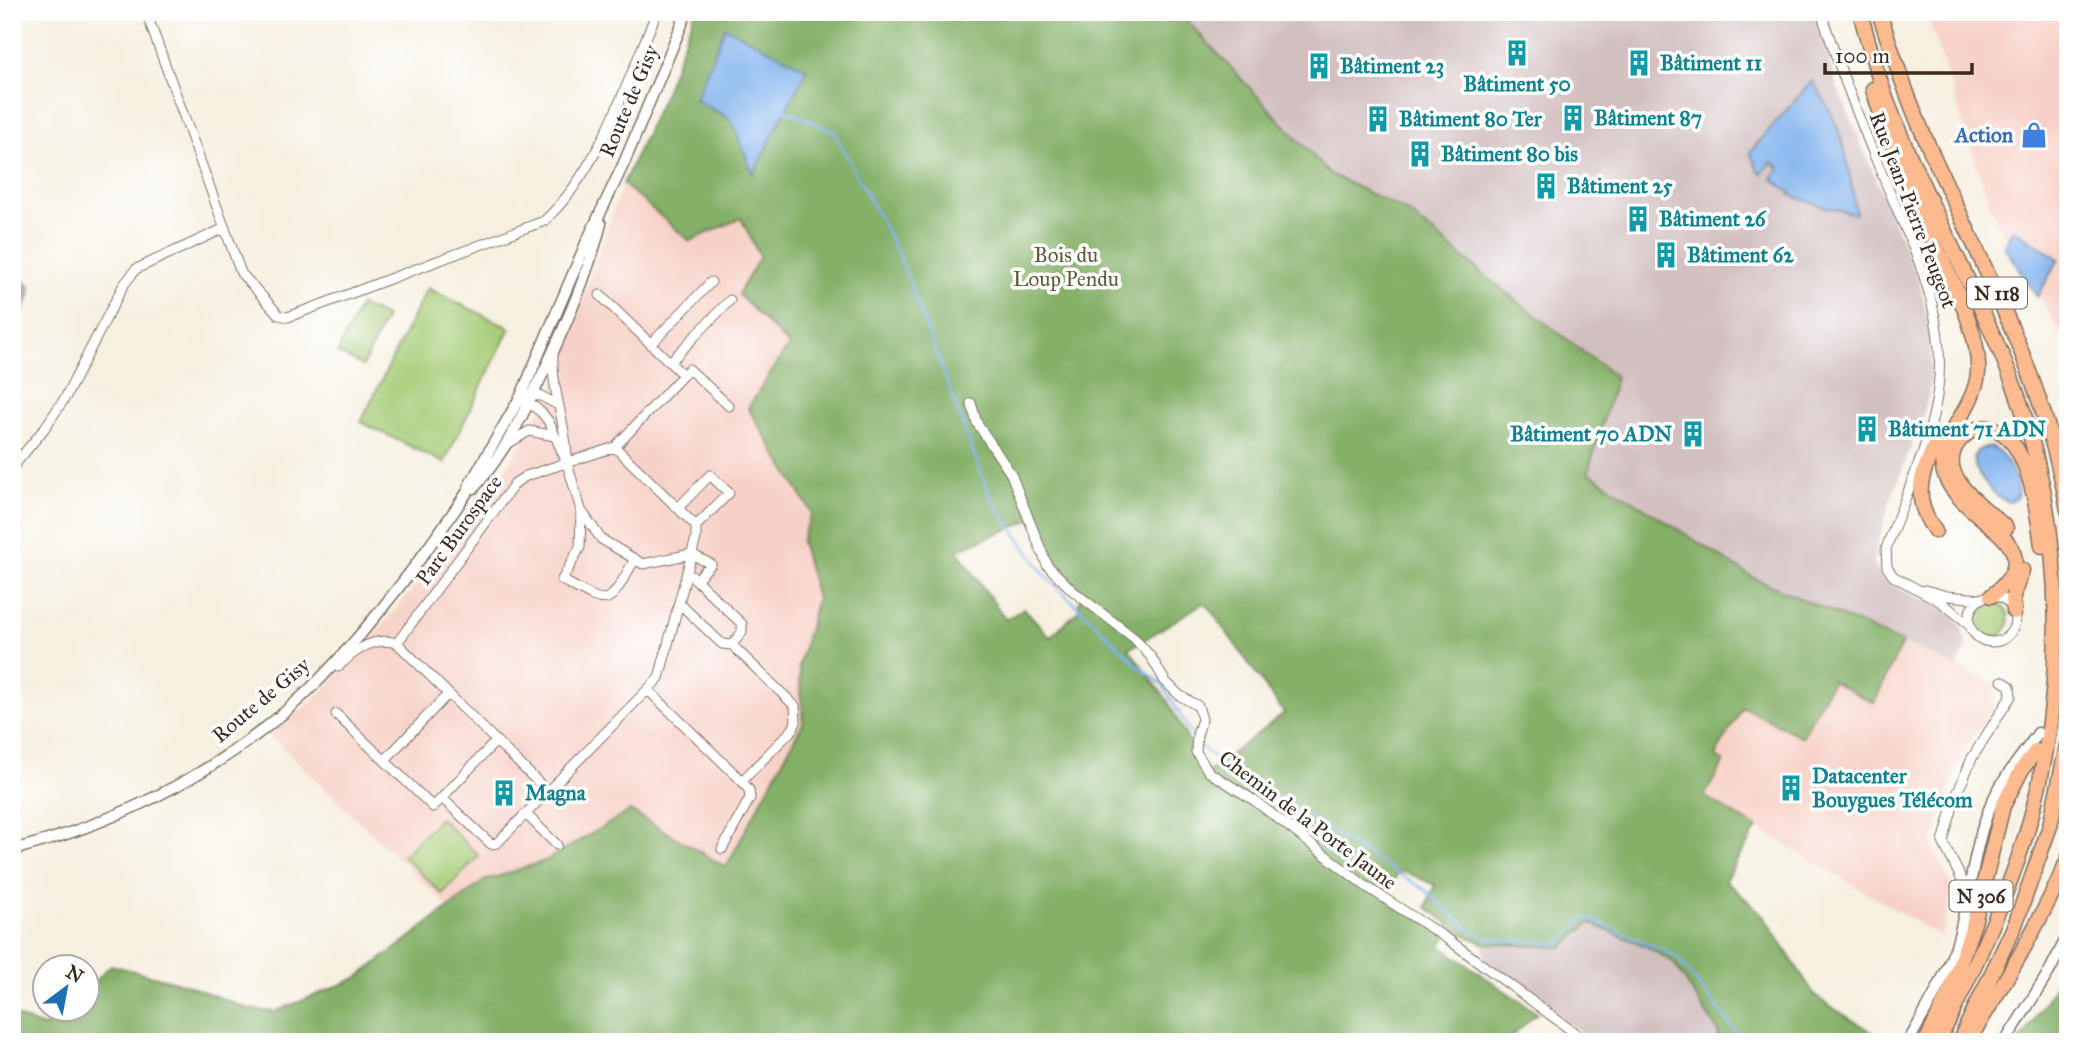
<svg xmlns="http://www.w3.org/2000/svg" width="2080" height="1054" font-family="'IM FELL Great Primer',serif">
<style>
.built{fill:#f7d1c7}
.industrial{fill:#d2bfc0}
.green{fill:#a5cc76;stroke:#707b4a;stroke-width:2}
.forest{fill:#84b067;stroke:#606d42;stroke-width:2;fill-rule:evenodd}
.water{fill:#82b4ee;stroke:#5e6f86;stroke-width:2}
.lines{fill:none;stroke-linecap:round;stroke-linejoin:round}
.stream{stroke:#82b4ee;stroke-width:2.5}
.taxiway{stroke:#988d7f;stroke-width:26}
.tertiary-tunnel{stroke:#d1c8b9;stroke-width:10;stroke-dasharray:10 5;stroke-linecap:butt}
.trunk-tunnel{stroke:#d1c8b9;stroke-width:14;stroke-dasharray:14 7;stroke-linecap:butt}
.minor-casing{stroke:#7c6f62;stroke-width:11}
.tertiary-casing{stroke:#7c6f62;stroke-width:13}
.trunk-casing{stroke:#7c6f62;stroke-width:17}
.minor{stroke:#fff;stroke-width:9}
.tertiary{stroke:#fff;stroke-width:10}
.trunk{stroke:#fcba8e;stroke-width:14}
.labels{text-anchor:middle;stroke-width:7;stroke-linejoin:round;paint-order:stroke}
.shield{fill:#fff;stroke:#766a62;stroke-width:2}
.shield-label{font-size:19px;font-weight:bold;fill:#3b2a1e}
.culture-label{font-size:21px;font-weight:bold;fill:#0d838f;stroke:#fff;text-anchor:start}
.street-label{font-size:21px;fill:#3b2a1e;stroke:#fff}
.shop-label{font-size:21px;font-weight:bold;fill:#366cbe;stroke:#fff;text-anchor:end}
.park-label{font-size:21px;fill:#5b5b38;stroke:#fff}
</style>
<rect width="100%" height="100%" fill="#fff"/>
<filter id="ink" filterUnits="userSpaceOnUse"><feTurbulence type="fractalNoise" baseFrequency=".0143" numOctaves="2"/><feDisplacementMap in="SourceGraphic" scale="14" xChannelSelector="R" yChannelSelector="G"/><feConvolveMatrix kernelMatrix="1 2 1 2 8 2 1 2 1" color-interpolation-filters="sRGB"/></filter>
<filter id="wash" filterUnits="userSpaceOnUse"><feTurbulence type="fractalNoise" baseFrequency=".00686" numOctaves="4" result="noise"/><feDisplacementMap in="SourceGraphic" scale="28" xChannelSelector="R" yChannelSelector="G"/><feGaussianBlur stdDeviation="1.57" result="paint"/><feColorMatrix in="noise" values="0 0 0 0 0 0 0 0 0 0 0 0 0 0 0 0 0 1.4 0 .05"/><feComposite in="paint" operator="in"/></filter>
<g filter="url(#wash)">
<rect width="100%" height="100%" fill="#f6f0e0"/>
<path class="built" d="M1926,12H2068V346L1994,217Z
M623,184L690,241L741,218L760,257L738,294L789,345L748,408L812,513L801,541L817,598L799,665L803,723L726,868L630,811L545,861L484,881L449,908L268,734L315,699L369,641L486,502L554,387L574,319Z
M1902,643L1996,684V708L1968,743L1953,777L1932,845L1953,889L1941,937L1704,796L1723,763L1715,756L1743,707L1832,681L1874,702Z"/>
<path class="industrial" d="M1179,12H1813L1837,86L1920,284L1930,331L1931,382L1925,410L1889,505L1876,549L1874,563L1883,579L1909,594L1944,608L1960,624L1967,646L1957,667L1754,578L1588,472L1616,377L1495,284L1408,212L1330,174Z
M1590,923L1646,946L1674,963L1719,1034L1717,1042H1593L1485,959L1483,943L1562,947Z"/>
<path class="green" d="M427,288L510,328L444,463L361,422Z
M360,305L386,317L363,366L337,353Z
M1975 620a17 17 0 1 1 34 0a17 17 0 1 1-34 0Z
M440,818L479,856L442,894L403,856Z"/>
<path class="forest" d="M695,12H1179L1330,174L1408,212L1495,284L1616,377L1588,472L1754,578L1902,643L1874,703L1832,681L1802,737L1743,707L1715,756L1724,762L1704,796L1757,828L1725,880L1762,914L1816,997L1887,1042H1717L1719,1033L1674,963L1646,946L1590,923L1562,947L1483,943L1452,929L1440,946L1537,1013L1506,1042H12V1015L44,1027L65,1009H88V988L111,965L184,984L249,1009L275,1012L357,978L484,881L545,861L630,811L726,867L803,723L799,665L817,598L801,541L812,513L748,408L789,345L738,294L760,257L741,218L690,241L623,184L665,92ZM1033,519L1052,560L1081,590L1078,611L1050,637L1024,608L1006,620L957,550ZM1205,602L1284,713L1206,774L1167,700L1129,649ZM1404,871L1435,885L1426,907L1449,924L1442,933L1385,894L1397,875Z
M2068,965V1042H2020Z"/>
<path class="water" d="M725,27L807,69L753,174L731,119L695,100Z
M1812,81C1844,126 1848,161 1856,214L1825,207L1790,195L1791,193L1772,178L1779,168L1772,162L1762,173L1758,170L1750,152Z
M2013,229L2059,259L2037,297L2004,246Z
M1990,447C2007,454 2020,480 2017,498L2010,502C1994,499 1975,474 1973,458L1978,450Z"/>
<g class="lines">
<path class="stream" d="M783,109L834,132L899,255L991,499L1045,575L1140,667L1163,685L1193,737
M1199,745L1218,761L1427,891L1467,928L1484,938L1558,944L1585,917L1676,956L1744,1042"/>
<path class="taxiway" d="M12,305L19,292"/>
</g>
</g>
<g filter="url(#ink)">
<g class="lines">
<path class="tertiary-tunnel" d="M2051,714L2068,690"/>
<path class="trunk-tunnel" d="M2047,733L2068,702"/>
<g class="minor-casing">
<path id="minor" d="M146,12L241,273L279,315L288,317L544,221C600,170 627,81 657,12
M1821,12C1838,65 1858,116 1879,167C1911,245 1952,315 1936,402C1927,452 1903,501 1886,549L1887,567L1893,576L1941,602L1969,624
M600,295L683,375L615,447
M651,344L711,282
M553,354C551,390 566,422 567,458
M670,362L730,300
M683,375L689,369L729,406
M526,395L541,396L558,405
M525,399L542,413L549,422L567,463L581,510L601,539L643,564L691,554L711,564L697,579
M971,403L977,423L1011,474L1047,565L1073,591L1134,638L1151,657L1165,681L1179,695L1198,706L1202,719L1197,735L1196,752L1209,772L1255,801L1364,885L1449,940L1587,1042
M506,445L529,431L555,436
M12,468L44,429L65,398L123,286L136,269L225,228
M678,508L710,475L729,493L696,526
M581,510L580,547L562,580C612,607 606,609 635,559
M692,576L742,624V632L732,645L795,706L796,722L793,729L742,781
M1925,590L1947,596L1980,599
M1969 619a23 23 0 1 1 46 0a23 23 0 1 1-46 0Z
M679,603L722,644L732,645
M397,643L515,483L526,476L615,447L696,526V538L659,678L497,843L491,844L442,798
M338,667C354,651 373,636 397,643L548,792
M648,690L742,781L749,790L750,798L722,849
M336,714L433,807L496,741
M385,760L448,694
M526,814L557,845
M1967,894L1960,876L1943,842L1955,799L1972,758L2011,696L2010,686L2002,681"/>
</g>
<g class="tertiary-casing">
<path id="tertiary" d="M474,488C505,453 525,411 545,369C567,322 588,274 601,224
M12,850C124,822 239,762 320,679C376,621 423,557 468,491L470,484L521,396L587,241L624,163L687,12
M1908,1042C1926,1011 1944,980 1956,946C1971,898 1972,846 1993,800C2004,776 2023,755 2038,733
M2005,1042L2049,972L2068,935"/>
</g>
<g class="trunk-casing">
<path id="trunk" d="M1860,12C1868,42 1876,72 1887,101C1922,193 1971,279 2008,370C2069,521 2071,709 2017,862C1995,924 1967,983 1938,1042
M1879,12C1894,58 1909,103 1929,147C1984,269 2044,377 2068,510
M1873,89C1888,139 1909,185 1930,233C1947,273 1981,330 1978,373C1976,397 1958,420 1946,441C1916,517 2073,533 1991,596
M2006,528C1990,512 1963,495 1954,473C1942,443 1980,414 2005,435C2031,457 2038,515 2042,546
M1935,531C1909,496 1923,470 1940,435
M2014,612L2013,596L2022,570
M1970,1038C2006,980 2041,922 2068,859
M1926,1042L1951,989L1974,923L2003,806L2022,769L2036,751
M1959,1042L2015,925L2050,826L2068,741"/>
</g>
<use href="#minor" class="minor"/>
<use href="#tertiary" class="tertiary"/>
<use href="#trunk" class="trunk"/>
</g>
</g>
<defs>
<g id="building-bare" transform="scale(2.1)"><path d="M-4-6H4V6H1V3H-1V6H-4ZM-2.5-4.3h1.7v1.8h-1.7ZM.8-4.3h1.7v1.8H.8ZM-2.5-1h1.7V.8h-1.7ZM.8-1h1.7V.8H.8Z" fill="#0f9aa8" stroke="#fff" stroke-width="2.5" paint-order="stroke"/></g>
<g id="shop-bare" transform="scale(2.1)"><path d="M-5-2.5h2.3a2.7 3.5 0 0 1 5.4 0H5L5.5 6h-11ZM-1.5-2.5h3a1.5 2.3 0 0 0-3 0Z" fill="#3f7fe0" stroke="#fff" stroke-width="2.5" paint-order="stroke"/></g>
</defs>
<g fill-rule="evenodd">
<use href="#building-bare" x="1517" y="53"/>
<use href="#building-bare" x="1639" y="63"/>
<use href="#building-bare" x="1319" y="66"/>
<use href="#building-bare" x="1573" y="118"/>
<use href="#building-bare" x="1378" y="119"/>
<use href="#shop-bare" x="2034" y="135"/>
<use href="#building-bare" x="1420" y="154"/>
<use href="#building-bare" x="1546" y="186"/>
<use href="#building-bare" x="1638" y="219"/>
<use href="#building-bare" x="1666" y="255"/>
<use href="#building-bare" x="1867" y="429"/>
<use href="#building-bare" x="1693" y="434"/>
<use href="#building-bare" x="1791" y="788"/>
<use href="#building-bare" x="504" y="793"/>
</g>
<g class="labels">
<g class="shield">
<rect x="1967" y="277.5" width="60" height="31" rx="5"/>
<rect x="1949.5" y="880.5" width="63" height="31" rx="5"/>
</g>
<g class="shield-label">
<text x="1997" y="300">N 118</text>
<text x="1981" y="903">N 306</text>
</g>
<g class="culture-label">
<text x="1660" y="70">Bâtiment 11</text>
<text x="1340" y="73">Bâtiment 23</text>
<text x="1517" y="91" text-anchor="middle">Bâtiment 50</text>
<text x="1594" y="125">Bâtiment 87</text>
<text x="1399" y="126">Bâtiment 80 Ter</text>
<text x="1441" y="161">Bâtiment 80 bis</text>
<text x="1567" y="193">Bâtiment 25</text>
<text x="1659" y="226">Bâtiment 26</text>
<text x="1687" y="262">Bâtiment 62</text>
<text x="1888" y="436">Bâtiment 71 ADN</text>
<text x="1672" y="441" text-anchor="end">Bâtiment 70 ADN</text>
<text x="1812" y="783">Datacenter<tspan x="1812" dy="24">Bouygues Télécom</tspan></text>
<text x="525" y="800">Magna</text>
</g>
<g class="street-label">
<text transform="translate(629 101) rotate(-67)" y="7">Route de Gisy</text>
<text transform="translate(1913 210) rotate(69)" y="7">Rue Jean-Pierre Peugeot</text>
<text transform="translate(459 530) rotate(-54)" y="7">Parc Burospace</text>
<text transform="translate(261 700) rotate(-40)" y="7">Route de Gisy</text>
<text transform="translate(1308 820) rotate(37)" y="7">Chemin de la Porte Jaune</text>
</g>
<g class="shop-label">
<text x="2013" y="142">Action</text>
</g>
<g class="park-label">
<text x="1066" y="262">Bois du<tspan x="1066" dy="24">Loup Pendu</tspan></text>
</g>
</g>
<rect width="2080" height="1054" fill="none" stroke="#fff" stroke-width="42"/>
<g transform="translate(66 988) rotate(32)"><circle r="33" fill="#ffffff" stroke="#b1aaa5" stroke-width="2"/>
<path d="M0-5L12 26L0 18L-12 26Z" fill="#1f6fb2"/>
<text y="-10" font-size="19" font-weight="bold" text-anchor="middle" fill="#3b2a1e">N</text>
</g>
<path d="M1825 63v10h147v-10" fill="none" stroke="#3b2a1e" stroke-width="3.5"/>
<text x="1835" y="63" font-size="21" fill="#3b2a1e" stroke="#ffffff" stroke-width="5" paint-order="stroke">100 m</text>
</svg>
